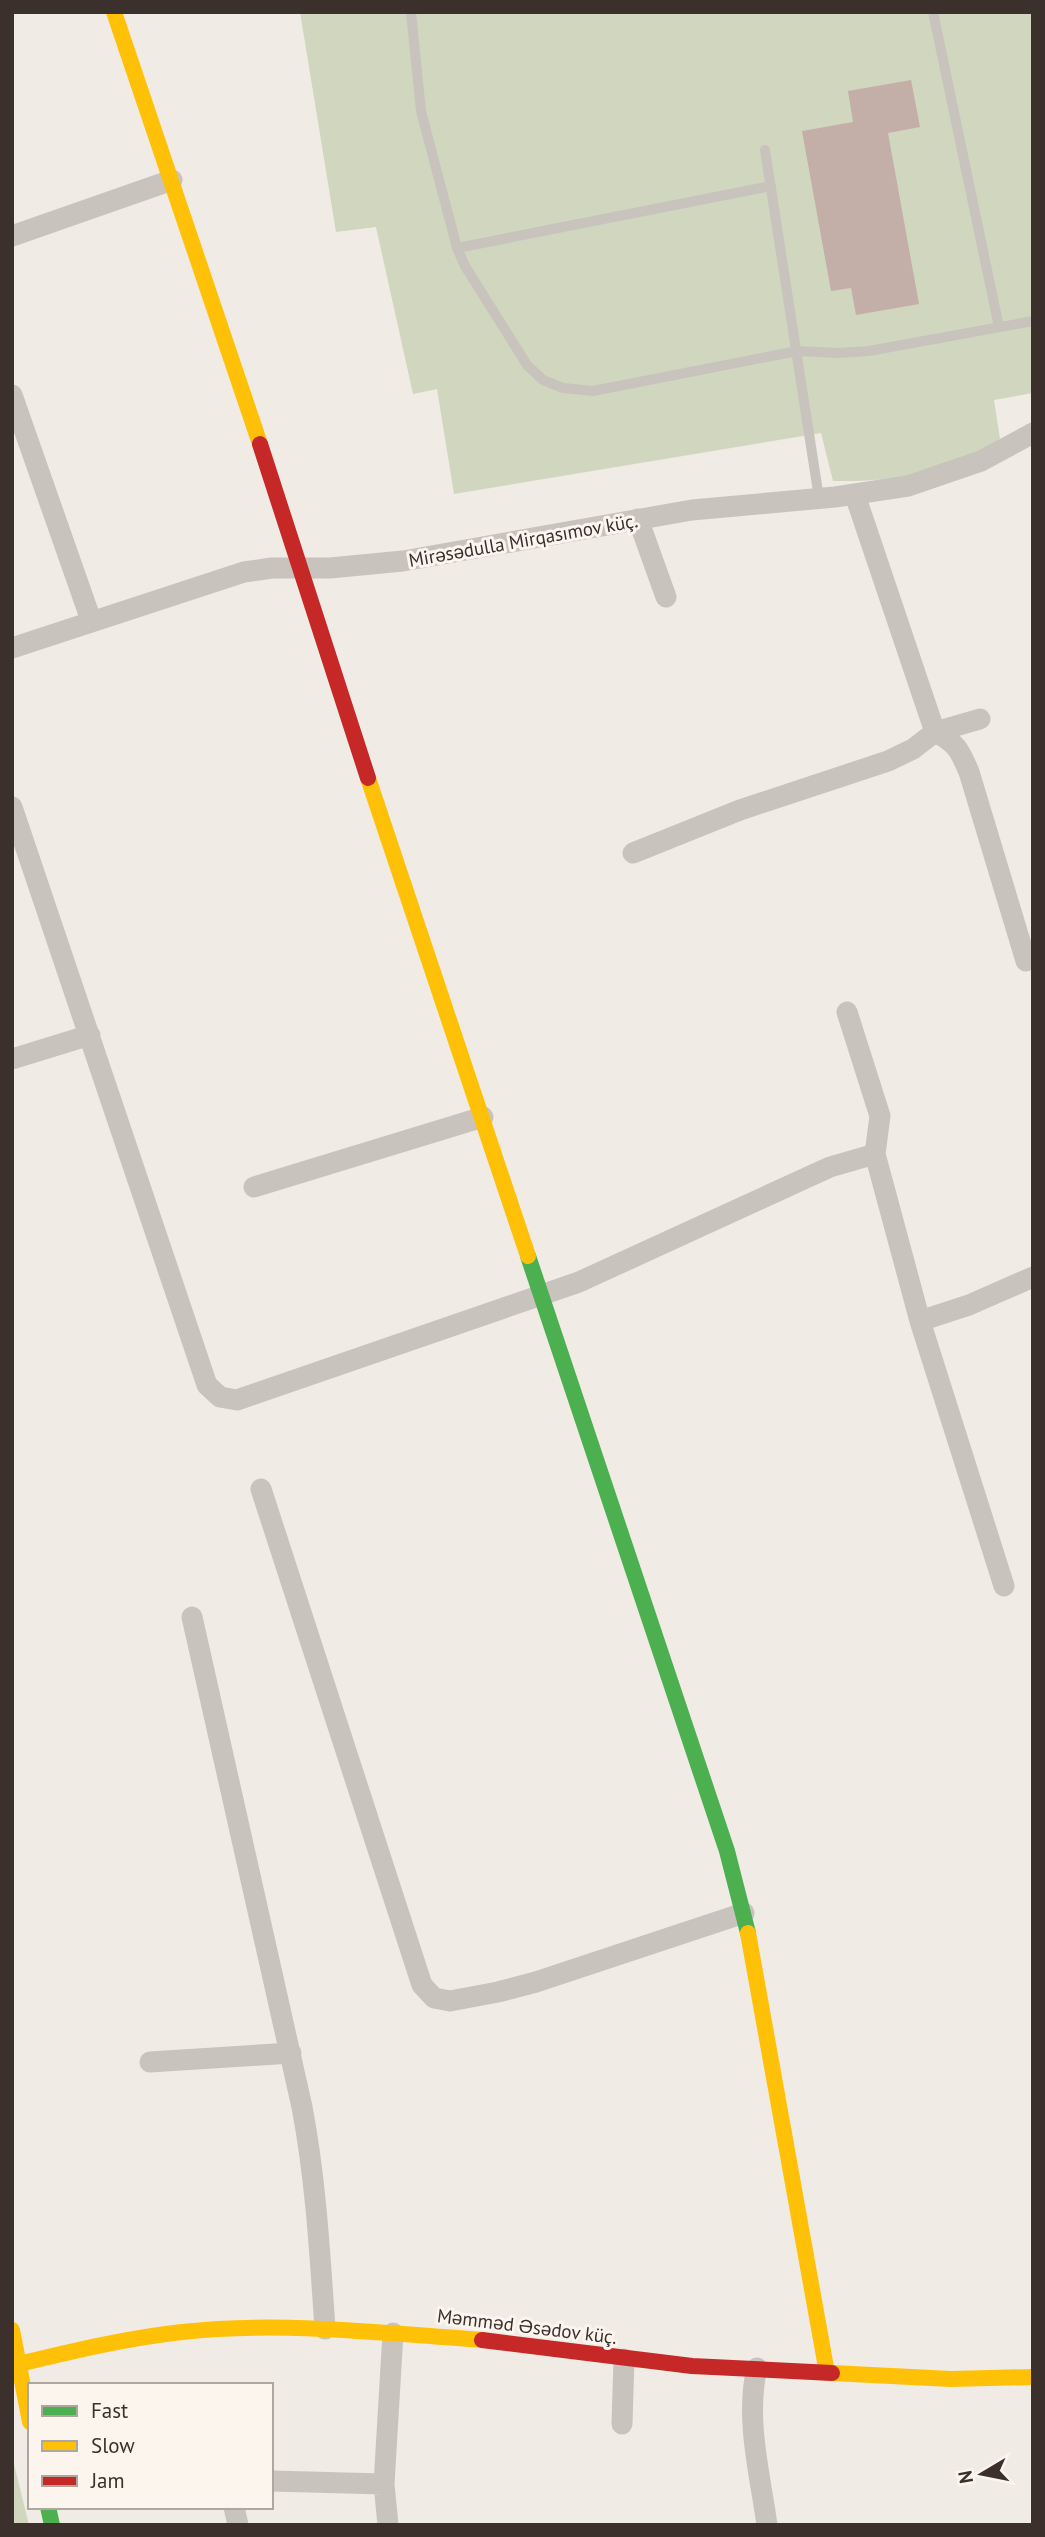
<svg xmlns="http://www.w3.org/2000/svg" width="1045" height="2537" font-family="'PT Sans',sans-serif">
<style>
.green{fill:#d1d6bf}
.building{fill:#c3afa7}
.lines{fill:none;stroke-linecap:round;stroke-linejoin:round}
.lane{stroke:#c9c3be;stroke-width:10}
.street{stroke:#c9c3be;stroke-width:21}
.fast{stroke:#4caf50;stroke-width:16}
.slow{stroke:#ffc107;stroke-width:16}
.jam{stroke:#c62828;stroke-width:16}
.labels{text-anchor:middle;stroke-width:6;stroke-linejoin:round;paint-order:stroke}
.street-label{font-size:19px;fill:#3b302b;stroke:#fbf5ee}
</style>
<rect width="100%" height="100%" fill="#f0ebe5"/>
<path class="green" d="M300,12H1033V393L994,400L1000,439C953,474 890,482 833,481L821,433L454,494L437,389L413,394L376,227L336,232Z
M12,2456L29,2525H12Z"/>
<path class="building" d="M911,80L920,127L888,133L919,304L856,315L851,288L831,291L802,131L853,122L848,91Z"/>
<g class="lines">
<path class="lane" d="M411,12L421,111L457,248L465,266L527,365L543,380L563,388L593,391L797,351L838,353L869,351L1033,321
M933,12L999,327
M765,150L819,498
M457,248L771,186"/>
<path class="street" d="M12,236L172,180
M12,395L91,620
M855,495L935,732C957,743 960,751 969,772L1026,961
M638,519L666,597
M12,648L244,572L272,568H330L403,561L692,510L835,497L908,486L981,461L1033,433
M12,807L207,1385L220,1397L237,1400L579,1282L830,1167L875,1154
M633,853L740,810L888,761L913,749L935,732L980,719
M847,1012L880,1116L875,1154L920,1321L1004,1586
M12,1059L90,1035
M254,1187L483,1117
M920,1321L969,1305L1033,1277
M261,1489L422,1985L434,1998L450,2001L498,1992L536,1982L744,1913
M192,1617L302,2107C316,2181 320,2255 325,2329
M150,2062L291,2053
M757,2368C745,2418 760,2474 767,2525
M622,2424L624,2359
M271,2481L384,2484
M234,2507L238,2525
M388,2525L384,2484L393,2333"/>
<path class="fast" d="M528,1256L727,1851L748,1933
M48,2507L52,2525"/>
<path class="slow" d="M114,12L260,444
M368,778L528,1256
M748,1933L827,2373
M12,2330L30,2422
M19,2364C73,2351 127,2338 182,2332C281,2321 383,2333 482,2340
M832,2373L951,2379L1033,2377"/>
<path class="jam" d="M260,444L368,778
M482,2340L692,2366L832,2373"/>
</g>
<g class="labels">
<g class="street-label">
<text transform="translate(523 540) rotate(-10)" y="7">Mirəsədulla Mirqasımov küç.</text>
<text transform="translate(527 2326) rotate(7)" y="7">Məmməd Əsədov küç.</text>
</g>
</g>
<rect width="1045" height="2537" fill="none" stroke="#3b302b" stroke-width="28"/>
<rect x="28" y="2383" width="245" height="126" fill="#fbf5ee" stroke="#aea6a0" stroke-width="2"/>
<rect x="42" y="2406" width="35" height="10" fill="#4caf50" stroke="#aea6a0" stroke-width="2"/>
<text x="91" y="2418" font-size="21" fill="#3b302b">Fast</text>
<rect x="42" y="2441" width="35" height="10" fill="#ffc107" stroke="#aea6a0" stroke-width="2"/>
<text x="91" y="2453" font-size="21" fill="#3b302b">Slow</text>
<rect x="42" y="2476" width="35" height="10" fill="#c62828" stroke="#aea6a0" stroke-width="2"/>
<text x="91" y="2488" font-size="21" fill="#3b302b">Jam</text>
<g transform="translate(982 2474) rotate(260)" stroke="#fbf5ee" stroke-width="5" paint-order="stroke">
<path d="M0-5L12 26L0 18L-12 26Z" fill="#3b302b"/>
<text y="-10" font-size="19" font-weight="bold" text-anchor="middle" fill="#3b302b">N</text>
</g>
</svg>
